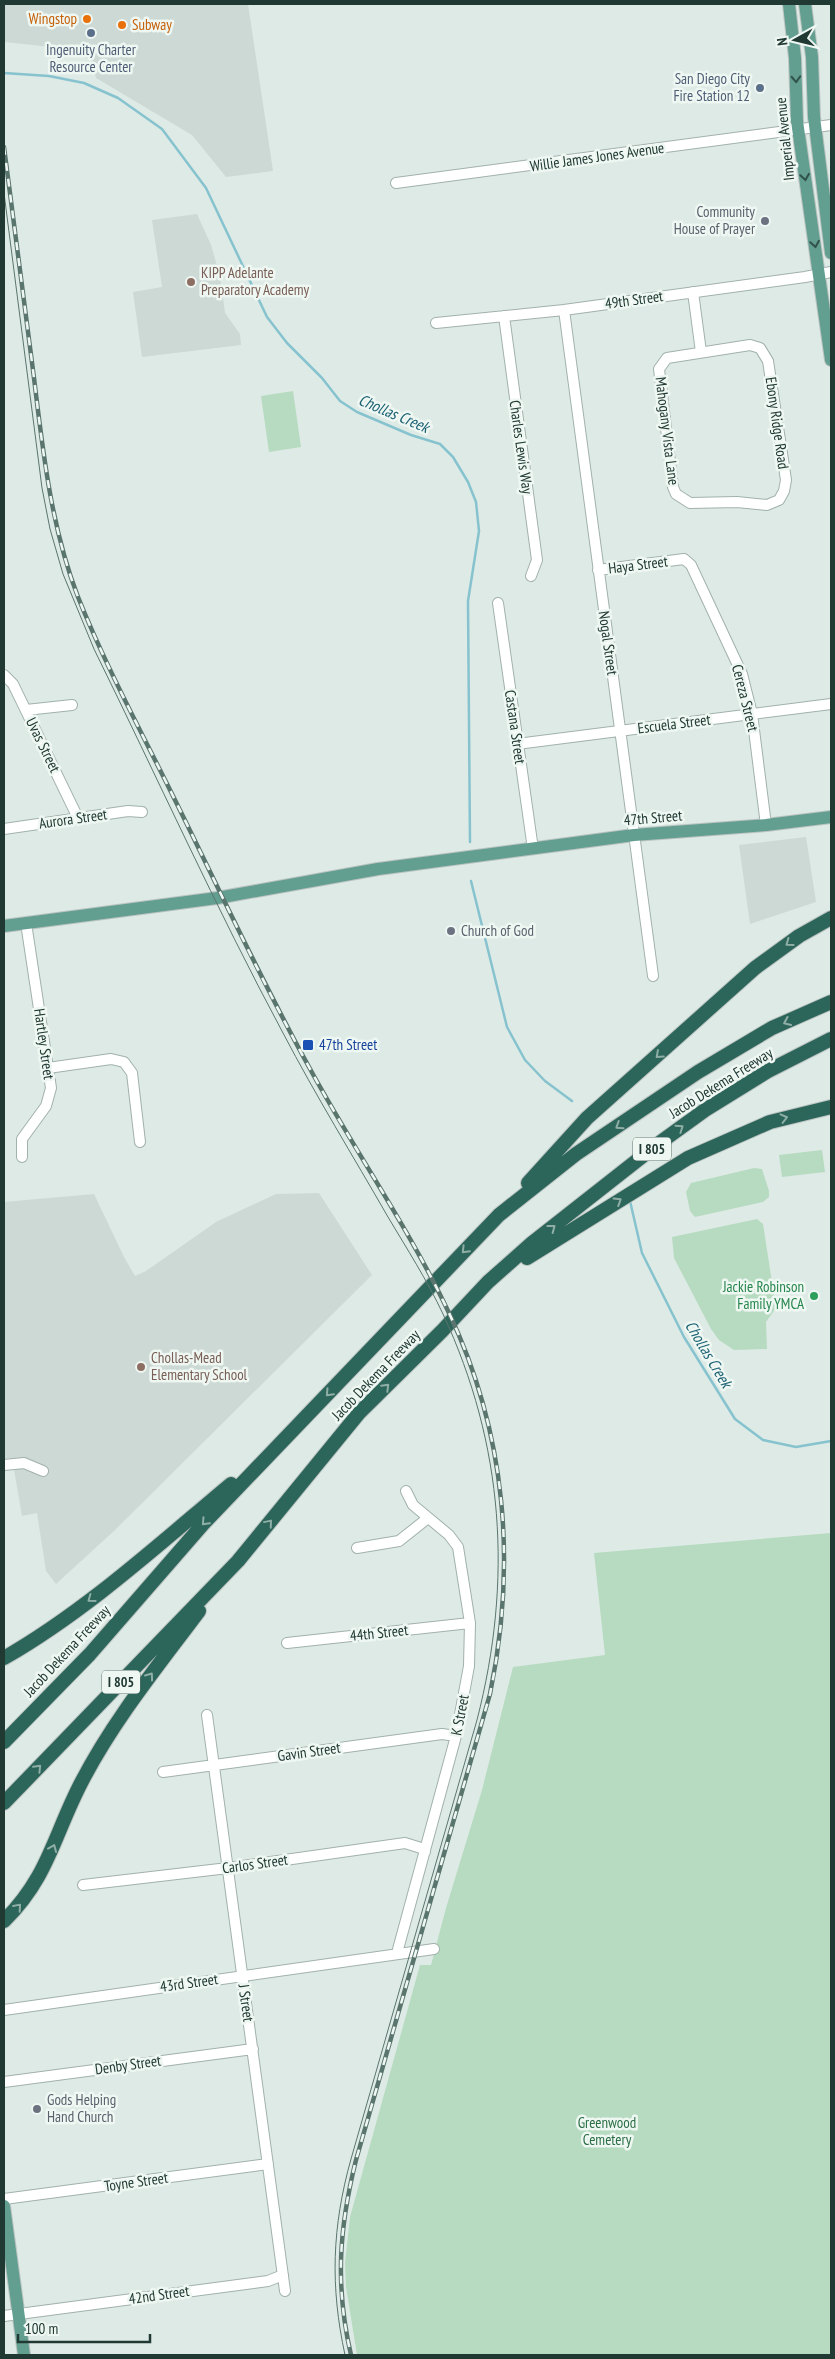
<svg xmlns="http://www.w3.org/2000/svg" width="835" height="2359" font-family="'PT Sans Narrow',sans-serif">
<style>
.built{fill:#cdd9d4}
.green{fill:#b7dbc1}
.lines{fill:none;stroke-linecap:round;stroke-linejoin:round}
.stream{stroke:#86c3cf;stroke-width:2.5}
.minor-casing{stroke:#a1b1ac;stroke-width:12}
.major-casing{stroke:#bcc4c2;stroke-width:14}
.highway-casing{stroke:#bcc4c2;stroke-width:16}
.minor{stroke:#fff;stroke-width:10}
.major{stroke:#639f90;stroke-width:12}
.highway{stroke:#2c655a;stroke-width:14}
.tram{stroke:#5a756e;stroke-width:1}
.rail-casing{stroke:#5a756e;stroke-width:4.5}
.rail{stroke:#eff7f3;stroke-width:2.5;stroke-dasharray:8;stroke-linecap:butt}
.oneway{stroke:#31524a}
.oneway2{stroke:#8eaea6}
.food-dot{fill:#e8710a;stroke:#eff7f3;stroke-width:2}
.service-dot{fill:#5c6f8a;stroke:#eff7f3;stroke-width:2}
.worship-dot{fill:#6b7280;stroke:#eff7f3;stroke-width:2}
.education-dot{fill:#8d6e63;stroke:#eff7f3;stroke-width:2}
.transit-dot{fill:#1a4fb4;stroke:#eff7f3;stroke-width:2}
.leisure-dot{fill:#2e9e5b;stroke:#eff7f3;stroke-width:2}
.labels{text-anchor:middle;stroke-width:5;stroke-linejoin:round;paint-order:stroke}
.shield{fill:#eff7f3;stroke:#5e726d;stroke-width:1}
.shield-label{font-size:14px;font-weight:bold;fill:#203933}
.food-label{font-size:15px;fill:#c56008;stroke:#eff7f3;text-anchor:end}
.service-label{font-size:15px;fill:#4e5e75;stroke:#eff7f3}
.street-label{font-size:15px;fill:#203933;stroke:#eff7f3}
.worship-label{font-size:15px;fill:#5b616d;stroke:#eff7f3;text-anchor:start}
.education-label{font-size:15px;fill:#785e54;stroke:#eff7f3;text-anchor:start}
.transit-label{font-size:15px;fill:#164399;stroke:#eff7f3;text-anchor:start}
.leisure-label{font-size:15px;fill:#27864d;stroke:#eff7f3;text-anchor:end}
.park-label{font-size:15px;fill:#2b6f46;stroke:#eff7f3}
.water-label{font-size:16px;font-style:italic;fill:#1c6374;stroke:#eff7f3}
</style>
<rect width="100%" height="100%" fill="#deeae5"/>
<path class="built" d="M4,4H248L273,171L226,177L192,135L96,78L92,60L61,48L4,42Z
M197,214L211,245L220,276L225,313L240,334L241,345L142,357L133,292L162,287L152,220Z
M806,837L816,902L750,924L739,845Z
M319,1193L372,1275L115,1530L56,1584L46,1571L37,1513L22,1516L12,1458L4,1459V1202L94,1194L124,1257L135,1276L146,1271L216,1222L276,1194Z"/>
<path class="green" d="M293,391L301,447L269,452L261,396Z
M822,1150L825,1172L782,1177L779,1155Z
M754,1168L762,1169L769,1191V1197L763,1202L695,1217L690,1211L686,1192L691,1183Z
M757,1219L763,1224L776,1308L766,1322L767,1349L734,1350L719,1340L711,1329L674,1258L672,1237Z
M831,1533V2355H357L346,2287L345,2263L350,2217L420,1965H431L446,1908L482,1790L513,1667L605,1655L594,1553Z"/>
<g class="lines">
<path class="stream" d="M4,73L49,76L84,83L118,98L162,129L206,188L267,317L287,343L322,378L340,401L357,412L411,435L440,444L453,457L468,482L476,502L479,531L468,601L470,842
M471,881L507,1027L525,1060L545,1081L572,1101
M630,1201L642,1253L684,1337L735,1419L763,1440L796,1447L831,1441"/>
<g class="minor-casing">
<path id="minor" d="M396,183L831,125
M693,292L701,352
M564,310L653,976
M504,316L537,560L531,576
M436,323L564,310L805,277L831,272
M750,345L760,348L768,361L786,480L784,491L779,500L767,505L737,502L690,503L676,494L673,487L659,369L667,358Z
M598,570L684,559L691,565L742,674L752,714L766,825
M498,603L533,849
M4,675L13,684L78,818
M26,710L72,705
M517,744L831,704
M4,829L128,811L142,812
M48,1068L111,1059L124,1062L132,1073L140,1142
M22,1157V1139L46,1106L51,1088L26,923
M4,1465L24,1463L43,1471
M357,1548L399,1541L428,1518
M287,1643L470,1623
M207,1715L285,2291
M163,1772L442,1734L456,1736
M83,1885L228,1868L405,1843L421,1848L425,1852
M397,1953L456,1736L469,1666L470,1623L458,1547L449,1535L413,1505L406,1491
M4,2010L434,1949
M4,2082L253,2049
M4,2199L268,2164
M4,2316L268,2281L283,2275"/>
</g>
<g class="major-casing">
<path id="major" d="M789,4L795,58L797,121L831,360
M805,4L812,57L814,117L831,253
M4,926L217,898L378,869L634,835L766,825L831,817
M4,2206L24,2355"/>
</g>
<g class="highway-casing">
<path id="highway" d="M528,1183L587,1118L755,968L799,936L831,918
M527,1258L688,1158L770,1122L831,1107
M4,1658C86,1611 158,1545 231,1484
M4,1742L90,1654L204,1523L499,1215L576,1154L698,1072L772,1028L831,1002
M4,1803L238,1561L359,1413L442,1331L488,1282L532,1243L658,1144L705,1110L768,1071L831,1039
M4,1921C48,1878 54,1835 81,1783C113,1721 157,1667 199,1611"/>
</g>
<use href="#minor" class="minor"/>
<use href="#major" class="major"/>
<use href="#highway" class="highway"/>
<path class="tram" d="M4,193L42,488L50,529L63,574L94,649C157,777 216,908 283,1033C316,1096 353,1156 388,1217C407,1249 427,1280 443,1314C504,1445 513,1580 477,1720L351,2159C332,2227 330,2286 345,2355"/>
<g class="rail-casing">
<path id="rail" d="M4,147C14,224 24,301 34,378C43,452 51,527 78,597C106,667 142,733 175,800C219,889 261,980 309,1067C354,1150 409,1228 449,1313C506,1433 517,1564 490,1694L356,2160C339,2228 335,2286 351,2355"/>
</g>
<use href="#rail" class="rail"/>
</g>
<defs><path id="oneway-chevron" d="M-2-3.5L2.5 0L-2 3.5" fill="none" stroke-width="1.6" stroke-linecap="round" stroke-linejoin="round" transform="scale(1.25)"/></defs>
<g class="oneway">
<use href="#oneway-chevron" transform="translate(796 79) rotate(87)"/>
<use href="#oneway-chevron" transform="translate(805 177) rotate(81)"/>
<use href="#oneway-chevron" transform="translate(815 244) rotate(81)"/>
</g>
<g class="oneway2">
<use href="#oneway-chevron" transform="translate(789 943) rotate(144)"/>
<use href="#oneway-chevron" transform="translate(787 1022) rotate(156)"/>
<use href="#oneway-chevron" transform="translate(659 1055) rotate(138)"/>
<use href="#oneway-chevron" transform="translate(784 1118) rotate(-14)"/>
<use href="#oneway-chevron" transform="translate(619 1126) rotate(147)"/>
<use href="#oneway-chevron" transform="translate(680 1128) rotate(-35)"/>
<use href="#oneway-chevron" transform="translate(618 1201) rotate(-32)"/>
<use href="#oneway-chevron" transform="translate(552 1228) rotate(-37)"/>
<use href="#oneway-chevron" transform="translate(465 1250) rotate(134)"/>
<use href="#oneway-chevron" transform="translate(386 1387) rotate(-45)"/>
<use href="#oneway-chevron" transform="translate(329 1393) rotate(133)"/>
<use href="#oneway-chevron" transform="translate(205 1522) rotate(133)"/>
<use href="#oneway-chevron" transform="translate(269 1523) rotate(-50)"/>
<use href="#oneway-chevron" transform="translate(91 1599) rotate(144)"/>
<use href="#oneway-chevron" transform="translate(150 1676) rotate(-54)"/>
<use href="#oneway-chevron" transform="translate(38 1768) rotate(-46)"/>
<use href="#oneway-chevron" transform="translate(53 1848) rotate(-67)"/>
<use href="#oneway-chevron" transform="translate(18 1907) rotate(-49)"/>
</g>
<g class="food-dot">
<circle cx="87" cy="19" r="5"/>
<circle cx="122" cy="25" r="5"/>
</g>
<g class="service-dot">
<circle cx="91" cy="33" r="5"/>
<circle cx="760" cy="88" r="5"/>
</g>
<g class="worship-dot">
<circle cx="765" cy="221" r="5"/>
<circle cx="451" cy="931" r="5"/>
<circle cx="37" cy="2109" r="5"/>
</g>
<g class="education-dot">
<circle cx="191" cy="282" r="5"/>
<circle cx="141" cy="1367" r="5"/>
</g>
<rect class="transit-dot" x="302" y="1039" width="12" height="12" rx="2.5"/>
<circle class="leisure-dot" cx="814" cy="1296" r="5"/>
<g class="labels">
<g class="shield">
<rect x="633" y="1137.5" width="38" height="23" rx="4"/>
<rect x="102" y="1670.5" width="38" height="23" rx="4"/>
</g>
<g class="shield-label">
<text x="652" y="1154">I 805</text>
<text x="121" y="1687">I 805</text>
</g>
<g class="food-label">
<text x="77" y="24">Wingstop</text>
<text x="132" y="30" text-anchor="start">Subway</text>
</g>
<g class="service-label">
<text x="91" y="55">Ingenuity Charter<tspan x="91" dy="17">Resource Center</tspan></text>
<text x="750" y="84" text-anchor="end">San Diego City<tspan x="750" dy="17">Fire Station 12</tspan></text>
</g>
<g class="street-label">
<text transform="translate(785 139) rotate(-96)" y="5">Imperial Avenue</text>
<text transform="translate(597 157) rotate(-8)" y="5">Willie James Jones Avenue</text>
<text transform="translate(634 300) rotate(-8)" y="5">49th Street</text>
<text transform="translate(777 423) rotate(82)" y="5">Ebony Ridge Road</text>
<text transform="translate(667 431) rotate(83)" y="5">Mahogany Vista Lane</text>
<text transform="translate(521 447) rotate(82)" y="5">Charles Lewis Way</text>
<text transform="translate(638 565) rotate(-7)" y="5">Haya Street</text>
<text transform="translate(608 643) rotate(82)" y="5">Nogal Street</text>
<text transform="translate(745 698) rotate(76)" y="5">Cereza Street</text>
<text transform="translate(674 724) rotate(-7)" y="5">Escuela Street</text>
<text transform="translate(515 727) rotate(82)" y="5">Castana Street</text>
<text transform="translate(43 745) rotate(64)" y="5">Uvas Street</text>
<text transform="translate(653 818) rotate(-5)" y="5">47th Street</text>
<text transform="translate(73 819) rotate(-8)" y="5">Aurora Street</text>
<text transform="translate(44 1044) rotate(82)" y="5">Hartley Street</text>
<text transform="translate(721 1083) rotate(-32)" y="5">Jacob Dekema Freeway</text>
<text transform="translate(376 1375) rotate(-46)" y="5">Jacob Dekema Freeway</text>
<text transform="translate(379 1633) rotate(-6)" y="5">44th Street</text>
<text transform="translate(67 1651) rotate(-47)" y="5">Jacob Dekema Freeway</text>
<text transform="translate(460 1715) rotate(-79)" y="5">K Street</text>
<text transform="translate(309 1752) rotate(-8)" y="5">Gavin Street</text>
<text transform="translate(255 1864) rotate(-8)" y="5">Carlos Street</text>
<text transform="translate(189 1983) rotate(-8)" y="5">43rd Street</text>
<text transform="translate(246 2003) rotate(82)" y="5">J Street</text>
<text transform="translate(128 2065) rotate(-8)" y="5">Denby Street</text>
<text transform="translate(136 2182) rotate(-8)" y="5">Toyne Street</text>
<text transform="translate(159 2295) rotate(-8)" y="5">42nd Street</text>
</g>
<g class="worship-label">
<text x="755" y="217" text-anchor="end">Community<tspan x="755" dy="17">House of Prayer</tspan></text>
<text x="461" y="936">Church of God</text>
<text x="47" y="2105">Gods Helping<tspan x="47" dy="17">Hand Church</tspan></text>
</g>
<g class="education-label">
<text x="201" y="278">KIPP Adelante<tspan x="201" dy="17">Preparatory Academy</tspan></text>
<text x="151" y="1363">Chollas-Mead<tspan x="151" dy="17">Elementary School</tspan></text>
</g>
<g class="transit-label">
<text x="319" y="1050">47th Street</text>
</g>
<g class="leisure-label">
<text x="804" y="1292">Jackie Robinson<tspan x="804" dy="17">Family YMCA</tspan></text>
</g>
<g class="park-label">
<text x="607" y="2128">Greenwood<tspan x="607" dy="17">Cemetery</tspan></text>
</g>
<g class="water-label">
<text transform="translate(394 413) rotate(23)" y="6">Chollas Creek</text>
<text transform="translate(709 1354) rotate(59)" y="6">Chollas Creek</text>
</g>
</g>
<rect width="835" height="2359" fill="none" stroke="#203933" stroke-width="10"/>
<g transform="translate(795 40) rotate(262)" stroke="#eff7f3" stroke-width="4" paint-order="stroke">
<path d="M0-4L9 19L0 12L-9 19Z" fill="#203933"/>
<text y="-8" font-size="14" font-weight="bold" text-anchor="middle" fill="#203933">N</text>
</g>
<path d="M18 2334v8h132v-8" fill="none" stroke="#203933" stroke-width="2.5"/>
<text x="25" y="2334" font-size="15" fill="#203933" stroke="#eff7f3" stroke-width="4" paint-order="stroke">100 m</text>
</svg>
